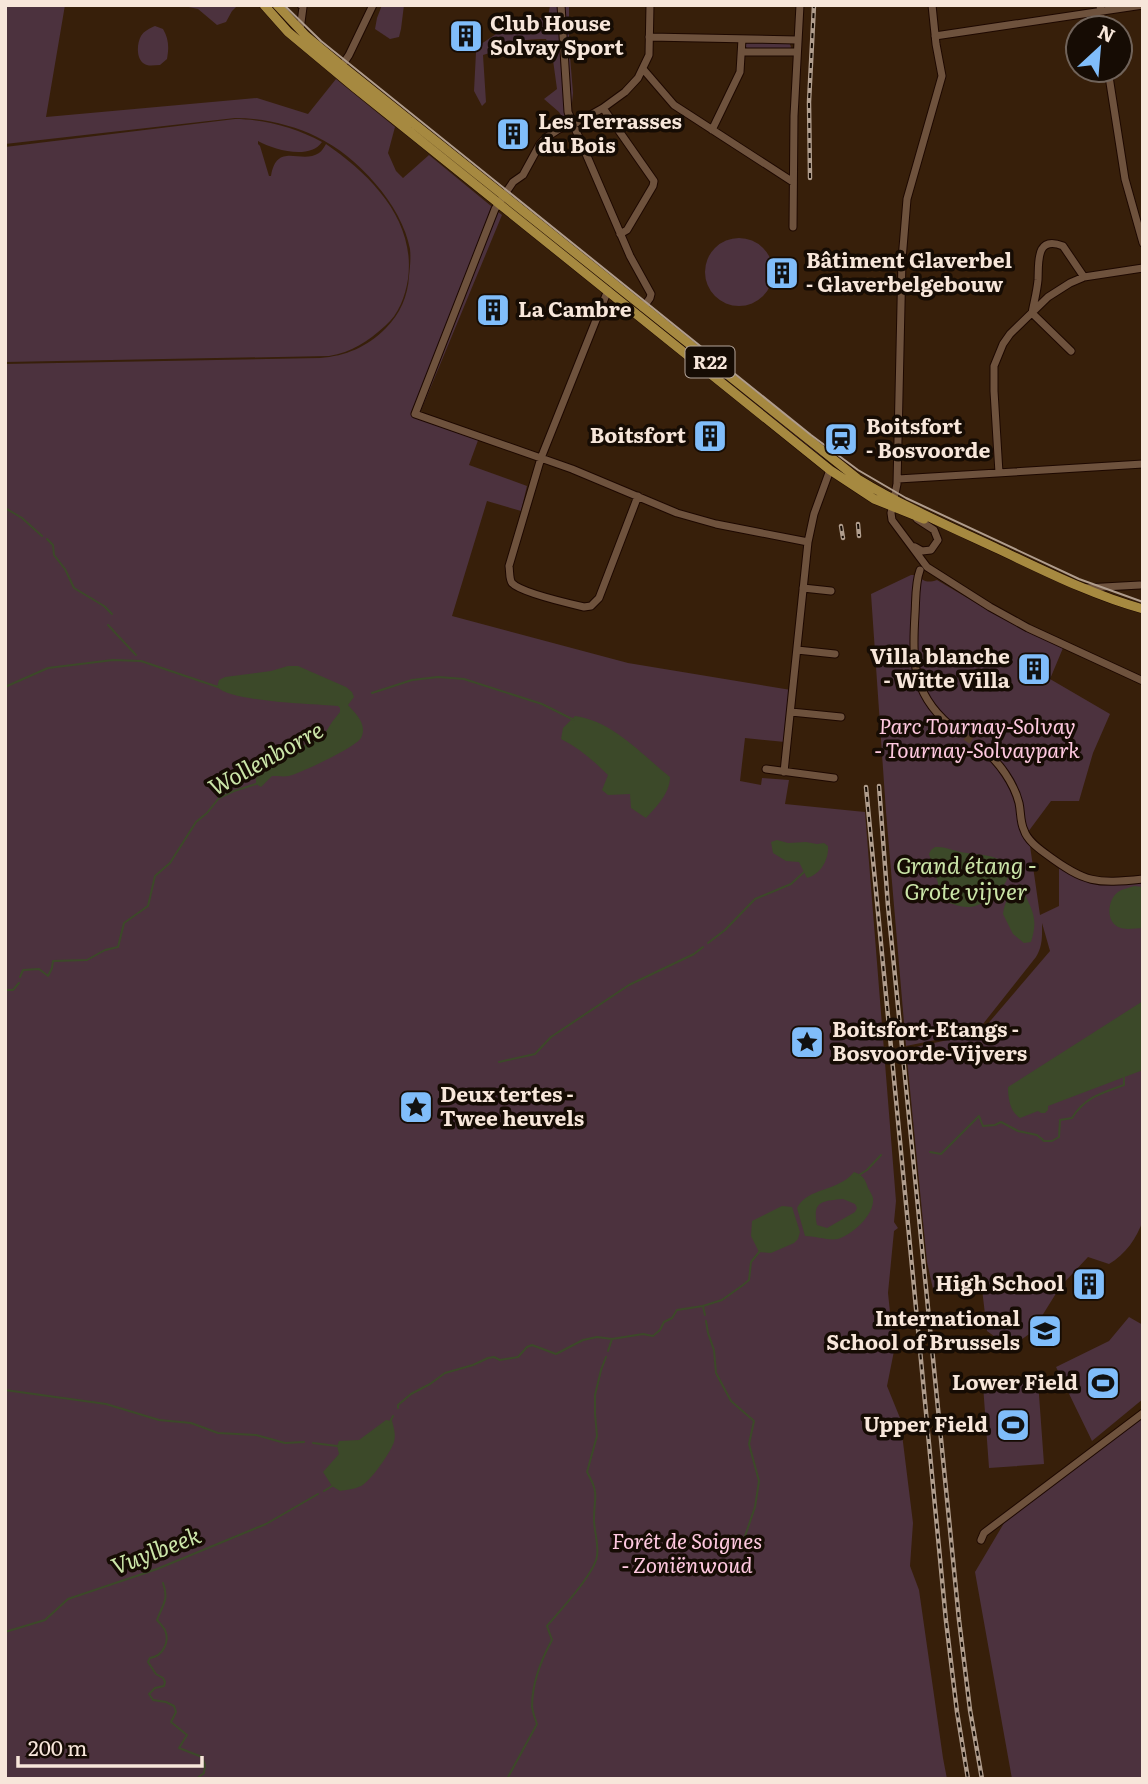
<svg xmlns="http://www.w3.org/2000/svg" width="1148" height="1784" font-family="Literata,serif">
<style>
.green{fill:#4c323e}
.water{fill:#3c4929;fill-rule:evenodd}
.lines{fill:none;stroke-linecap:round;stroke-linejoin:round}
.stream{stroke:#3c4929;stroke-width:2}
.minor-tunnel{stroke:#543d29;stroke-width:7;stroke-dasharray:7 3.5;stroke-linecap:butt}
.minor-casing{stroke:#1d0800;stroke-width:9}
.major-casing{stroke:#1d0800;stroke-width:10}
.minor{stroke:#6e523d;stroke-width:7}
.major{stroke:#a68940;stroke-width:9}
.tram{stroke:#b09d8d;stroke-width:2}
.rail-casing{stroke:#b09d8d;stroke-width:4.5}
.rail{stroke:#160c04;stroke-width:2;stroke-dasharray:5;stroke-linecap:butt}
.labels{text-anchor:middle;stroke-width:7;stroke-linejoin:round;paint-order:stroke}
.shield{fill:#160c04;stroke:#b4a59a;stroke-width:2}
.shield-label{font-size:19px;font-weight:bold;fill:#f7e6da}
.poi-label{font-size:21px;font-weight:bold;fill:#f7e6da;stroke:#160c04;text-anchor:start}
.park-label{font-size:21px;font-style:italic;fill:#ffc9e0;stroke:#160c04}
.water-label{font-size:23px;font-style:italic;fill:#cbe5a8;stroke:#160c04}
</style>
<rect width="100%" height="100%" fill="#371f0a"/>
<path class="green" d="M5,5H65L46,117L257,98L308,114L336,79L395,127L388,153L396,171L403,178L429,155L502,215L420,413L480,435L469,465L527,486L521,511L487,501L452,616L628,663L791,690L785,742L745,738L740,781L761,785L762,778L789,780L785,804L865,812L896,1201L894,1222L898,1228L894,1231L888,1293L894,1351L887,1386L900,1418L913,1523L910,1566L919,1590L943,1758L947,1779H5V364L320,358C346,356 367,347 386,328C400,314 408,296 409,276C410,267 411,258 410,249C402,205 357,156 317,137C293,125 262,118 235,118L5,144Z
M179,5H238L232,11L226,22L217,25L198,9Z
M382,5H404L401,29L399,37L390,39L375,29L377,18Z
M550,5H569V44L573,93L570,123H566L559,112L544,99L557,89L552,53L546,39C533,39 517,40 505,46C497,50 491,53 483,55L486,102L482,106L474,91L476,52L481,44L499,32L517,30L522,26V20L548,17Z
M155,26L163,29C169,39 169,48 167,59L160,65C154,65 148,67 143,63C136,57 137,43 141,36C144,31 150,28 155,26Z
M747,42H789L791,47L790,49L749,50L745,46Z
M235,119C263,119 297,128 322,142C310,160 274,150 258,141V144L260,146L269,176H271C277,141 301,165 319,153C322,151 324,147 326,144C371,175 416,220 408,279C405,297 399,314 385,326C367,342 352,352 329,356L5,362V147Z
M530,221L822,454L819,457L529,223Z
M705 272a34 34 0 1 1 68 0a34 34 0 1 1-68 0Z
M911,575H917C924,582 928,583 937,580L998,616L1063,648L1050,679L1110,714L1093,753L1079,801H1051L1028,832L1040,915L1059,906V866L1070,874L1084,880L1143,881V1220C1137,1238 1125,1255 1109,1264L1088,1257L1060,1287L1032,1332L1018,1342H1002L987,1331L982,1289H933L927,1262L906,1049L980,1033L1050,951L1042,923C1042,936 1043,945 1036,957L979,1029L975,1032L906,1046L886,812L871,594Z
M1129,1317L1143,1325V1399L1092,1441L1056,1367L1109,1341Z
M1038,1381L1044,1464L989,1468L983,1385Z
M1143,1417V1779H1012L975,1572L1007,1518Z"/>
<path class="water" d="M288,666H298L346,687L352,692L354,697L348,705C355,713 368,724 361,738C356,747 301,773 289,776C283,777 278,776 272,776L261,787L256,784V778C260,775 266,771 268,767C271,759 271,755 280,751V747L282,746L286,749L304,745L324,735L332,722L340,712V708L338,706C314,704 232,702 217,687L219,680L225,677L271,671Z
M575,716C613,721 641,754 670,777C670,793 657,806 646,818L631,808L630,794L608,795L602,790L608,775C594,761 579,748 561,739L563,728Z
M777,840L788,843L806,842L817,844L824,843L828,846C829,859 821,874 807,878L799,862L786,861L773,853L771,842Z
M935,847C946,846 956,852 967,853C979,855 994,854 1004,863C1021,879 985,906 970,907C960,908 948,902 938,899L936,896L938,883L929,854L931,850Z
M1021,884C1029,908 1040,914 1031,942L1024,943L1013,934L1003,914C1005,901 1010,891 1021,884Z
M1134,886L1143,887V928C1136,928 1127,930 1121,928C1105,924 1107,900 1118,892C1122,889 1129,888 1134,886Z
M1143,1001V1070L1048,1106V1110L1045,1113H1041L1038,1111L1020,1118C1010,1112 1008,1098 1008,1087Z
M854,1172C863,1175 865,1179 868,1188C870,1191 872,1195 873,1198C875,1215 852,1235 838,1239C830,1241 814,1236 805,1236L797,1208C808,1187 838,1192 854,1172ZM843,1199L855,1204L857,1208L855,1212L827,1228L817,1225C812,1201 822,1201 843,1199Z
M782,1206L792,1207L800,1232L798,1239L794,1243L771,1253L759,1252L751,1236L752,1221Z
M386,1420L392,1421C394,1428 396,1435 394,1442C391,1452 370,1482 361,1486C355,1489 346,1490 340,1491L332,1486L323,1472L339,1454L337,1446L339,1441L359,1440Z"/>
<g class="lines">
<path class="stream" d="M5,508L22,518L42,536
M47,539L53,545L54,555L65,569L74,588L104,606L112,614
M108,625L136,655
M5,687L48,668L113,660L141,661L218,687
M372,693L412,680L438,677L464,679L542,704L574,720
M708,943L725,930L755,899L791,884L804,872
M20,977L23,970L39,969L48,976L52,968L53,961L87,960L105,950L118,947L124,923L148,906L155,876L170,863L196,822L207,813L219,798L234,791L256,784
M5,990H13L19,983
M499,1062L535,1054L551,1037L629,985L694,954L703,947
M930,1152L941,1154L979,1116L983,1126L995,1125L1001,1122L1018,1131L1037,1135L1044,1141H1052L1059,1137L1060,1120L1072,1118C1085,1097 1102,1093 1124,1085V1078
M859,1175L867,1170L881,1155
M703,1306L705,1315
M706,1321L708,1333L714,1350L716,1373L731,1401L754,1421L749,1444L759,1481L755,1507L744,1539
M608,1351L612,1339
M5,1390L106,1404L159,1420L191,1423L218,1433L256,1435L285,1443L304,1442
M398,1408V1405L411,1394L430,1384L445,1373L473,1365L488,1358L494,1357L500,1360L518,1357L527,1347L532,1345L556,1354L583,1340L597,1337L612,1339L643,1334L653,1336L660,1330L664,1322L672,1318L677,1310L703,1306L722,1300L743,1285L749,1280L751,1262L760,1251
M390,1422L393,1416
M313,1443L337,1446
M324,1491L332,1486
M163,1583C169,1600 163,1604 157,1620C158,1621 164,1628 165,1630C170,1642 163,1656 150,1658L148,1662L156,1674L163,1678L165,1682L164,1686L155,1688L149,1694L153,1700L166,1702L174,1706L176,1712L171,1722L187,1735L179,1748L202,1757L205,1765L204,1773L196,1779
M5,1632L45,1620L68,1599L157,1569L266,1524L318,1494
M507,1779L537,1724C535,1719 533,1713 532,1707C532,1684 541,1660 552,1640L547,1626C559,1612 595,1573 597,1556C599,1543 594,1532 594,1519C594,1496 600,1495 587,1472L597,1436L595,1414V1395L601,1370L606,1357"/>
<path class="minor-tunnel" d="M957,731L983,749"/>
<g class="minor-casing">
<path id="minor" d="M561,5L568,112L630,256L651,294L650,298L643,308
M650,5L649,55L638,78L625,92L603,108L573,125L559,129L547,137L540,144L523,175L513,182L495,209L415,414L572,469L677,513L716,524L808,542
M932,5L936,44L942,76L907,199L902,260L897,484L891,513L892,520L927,567L990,607L1028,628L1143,681
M1100,5L1102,28
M300,30L303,7L301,5
M935,36L1143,5
M649,37L797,40
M742,52H796
M643,69L674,105L793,182
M339,70L349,55L373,5
M1108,70L1125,179L1143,243
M603,108L654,181L653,186L627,230L620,234
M712,130L740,72L742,39
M793,227L794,116L800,5
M608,290L541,458L509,566C510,572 509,579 512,583C520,592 571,604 584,607L591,606L599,598L638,496
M1071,351L1032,313C1034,302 1037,291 1038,280C1039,263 1035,235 1063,246L1084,277
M999,473L994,391V366L1003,344L1010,334L1048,297L1070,283L1084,277L1143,268
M898,479L1143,464
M915,547L922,551L931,550L938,540L934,530L917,519
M920,570C915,583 916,600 915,614C912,665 913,698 957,731
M803,588L831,591
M1085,588L1140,585
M797,650L835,654
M791,712L841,717
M983,749C999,762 1014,783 1019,803C1021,812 1020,822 1024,830C1027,840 1038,848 1046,854C1085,883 1096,884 1143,879
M766,769L834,778
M784,772L808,542L814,514L830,470
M981,1540L984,1533L1143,1413"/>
</g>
<g class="major-casing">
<path id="major" d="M264,5L288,32L354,87L830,470L874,499L924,519
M277,5L306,36L342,66L858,479C902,506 951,527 998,549C1045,571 1092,595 1143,609"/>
</g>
<use href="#minor" class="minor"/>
<use href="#major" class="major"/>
<path class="tram" d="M284,5L321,41L811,435L858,470L906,498L1079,579L1143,602"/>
<g class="rail-casing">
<path id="rail" d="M810,178L809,102L814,5
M858,524L859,536
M841,526L843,538
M879,786L888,906L959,1620L970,1710L982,1779
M866,787L946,1621L957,1712L968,1779"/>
</g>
<use href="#rail" class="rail"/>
</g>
<defs>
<g id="building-square" transform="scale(1.75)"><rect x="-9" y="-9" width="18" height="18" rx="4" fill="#80bdfa" stroke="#160c04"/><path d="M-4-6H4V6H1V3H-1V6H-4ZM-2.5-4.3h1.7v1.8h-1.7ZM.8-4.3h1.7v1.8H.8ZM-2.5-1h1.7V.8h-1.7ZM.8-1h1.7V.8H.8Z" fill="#111"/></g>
<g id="station-square" transform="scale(1.75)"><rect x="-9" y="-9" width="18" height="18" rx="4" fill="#80bdfa" stroke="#160c04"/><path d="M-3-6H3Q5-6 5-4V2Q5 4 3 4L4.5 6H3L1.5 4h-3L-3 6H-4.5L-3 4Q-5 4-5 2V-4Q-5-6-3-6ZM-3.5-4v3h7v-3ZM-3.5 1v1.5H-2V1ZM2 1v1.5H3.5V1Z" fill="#111"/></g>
<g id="sight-square" transform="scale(1.75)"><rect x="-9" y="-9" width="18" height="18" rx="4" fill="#80bdfa" stroke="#160c04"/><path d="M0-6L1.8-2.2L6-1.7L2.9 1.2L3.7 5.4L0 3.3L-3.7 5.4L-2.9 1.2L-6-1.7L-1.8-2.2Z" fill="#111"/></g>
<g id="school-square" transform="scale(1.75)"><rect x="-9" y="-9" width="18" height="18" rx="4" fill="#80bdfa" stroke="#160c04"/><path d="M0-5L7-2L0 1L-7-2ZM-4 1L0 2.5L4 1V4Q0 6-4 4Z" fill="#111"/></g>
<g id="stadium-square" transform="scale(1.75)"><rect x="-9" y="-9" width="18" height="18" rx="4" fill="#80bdfa" stroke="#160c04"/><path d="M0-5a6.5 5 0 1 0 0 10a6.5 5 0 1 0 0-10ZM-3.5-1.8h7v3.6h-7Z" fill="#111"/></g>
</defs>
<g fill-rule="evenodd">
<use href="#building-square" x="466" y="36"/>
<use href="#building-square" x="513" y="134"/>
<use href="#building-square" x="782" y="273"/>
<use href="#building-square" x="493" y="310"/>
<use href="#building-square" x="710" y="436"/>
<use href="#station-square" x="841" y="439"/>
<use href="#building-square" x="1034" y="669"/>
<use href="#sight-square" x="807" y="1042"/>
<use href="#sight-square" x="416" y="1107"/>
<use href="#building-square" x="1089" y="1284"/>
<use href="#school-square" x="1045" y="1331"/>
<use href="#stadium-square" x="1103" y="1383"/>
<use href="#stadium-square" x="1013" y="1425"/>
</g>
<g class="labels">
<rect class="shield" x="685.5" y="346.5" width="49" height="31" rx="5"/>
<g class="shield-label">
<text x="710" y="369">R22</text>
</g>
<g class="poi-label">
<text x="490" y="31">Club House<tspan x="490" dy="24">Solvay Sport</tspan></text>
<text x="538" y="129">Les Terrasses<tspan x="538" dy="24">du Bois</tspan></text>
<text x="806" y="268">Bâtiment Glaverbel<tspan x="806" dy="24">- Glaverbelgebouw</tspan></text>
<text x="518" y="317">La Cambre</text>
<text x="866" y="434">Boitsfort<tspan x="866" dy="24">- Bosvoorde</tspan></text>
<text x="686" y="443" text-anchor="end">Boitsfort</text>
<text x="1010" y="664" text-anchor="end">Villa blanche<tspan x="1010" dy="24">- Witte Villa</tspan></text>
<text x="832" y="1037">Boitsfort-Etangs -<tspan x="832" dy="24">Bosvoorde-Vijvers</tspan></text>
<text x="440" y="1102">Deux tertes -<tspan x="440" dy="24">Twee heuvels</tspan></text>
<text x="1064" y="1291" text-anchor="end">High School</text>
<text x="1020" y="1326" text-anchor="end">International<tspan x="1020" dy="24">School of Brussels</tspan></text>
<text x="1078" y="1390" text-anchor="end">Lower Field</text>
<text x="988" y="1432" text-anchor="end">Upper Field</text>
</g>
<g class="park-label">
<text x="977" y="734">Parc Tournay-Solvay<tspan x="977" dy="24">- Tournay-Solvaypark</tspan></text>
<text x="687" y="1549">Forêt de Soignes<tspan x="687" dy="24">- Zoniënwoud</tspan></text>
</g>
<g class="water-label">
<text transform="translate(266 759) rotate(-29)" y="8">Wollenborre</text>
<text x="966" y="874">Grand étang -<tspan x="966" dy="26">Grote vijver</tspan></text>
<text transform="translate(156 1551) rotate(-21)" y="8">Vuylbeek</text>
</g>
</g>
<rect width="1148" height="1784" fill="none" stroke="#f7e6da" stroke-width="14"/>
<g transform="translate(1099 49) rotate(26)"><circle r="33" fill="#160c04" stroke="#70635a" stroke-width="2"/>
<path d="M0-5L12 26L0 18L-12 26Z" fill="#80bdfa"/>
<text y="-10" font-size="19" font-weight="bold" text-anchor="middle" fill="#f7e6da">N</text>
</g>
<path d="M18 1756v10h184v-10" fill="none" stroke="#f7e6da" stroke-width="3.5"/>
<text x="28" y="1756" font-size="21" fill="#f7e6da" stroke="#160c04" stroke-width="5" paint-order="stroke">200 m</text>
</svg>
